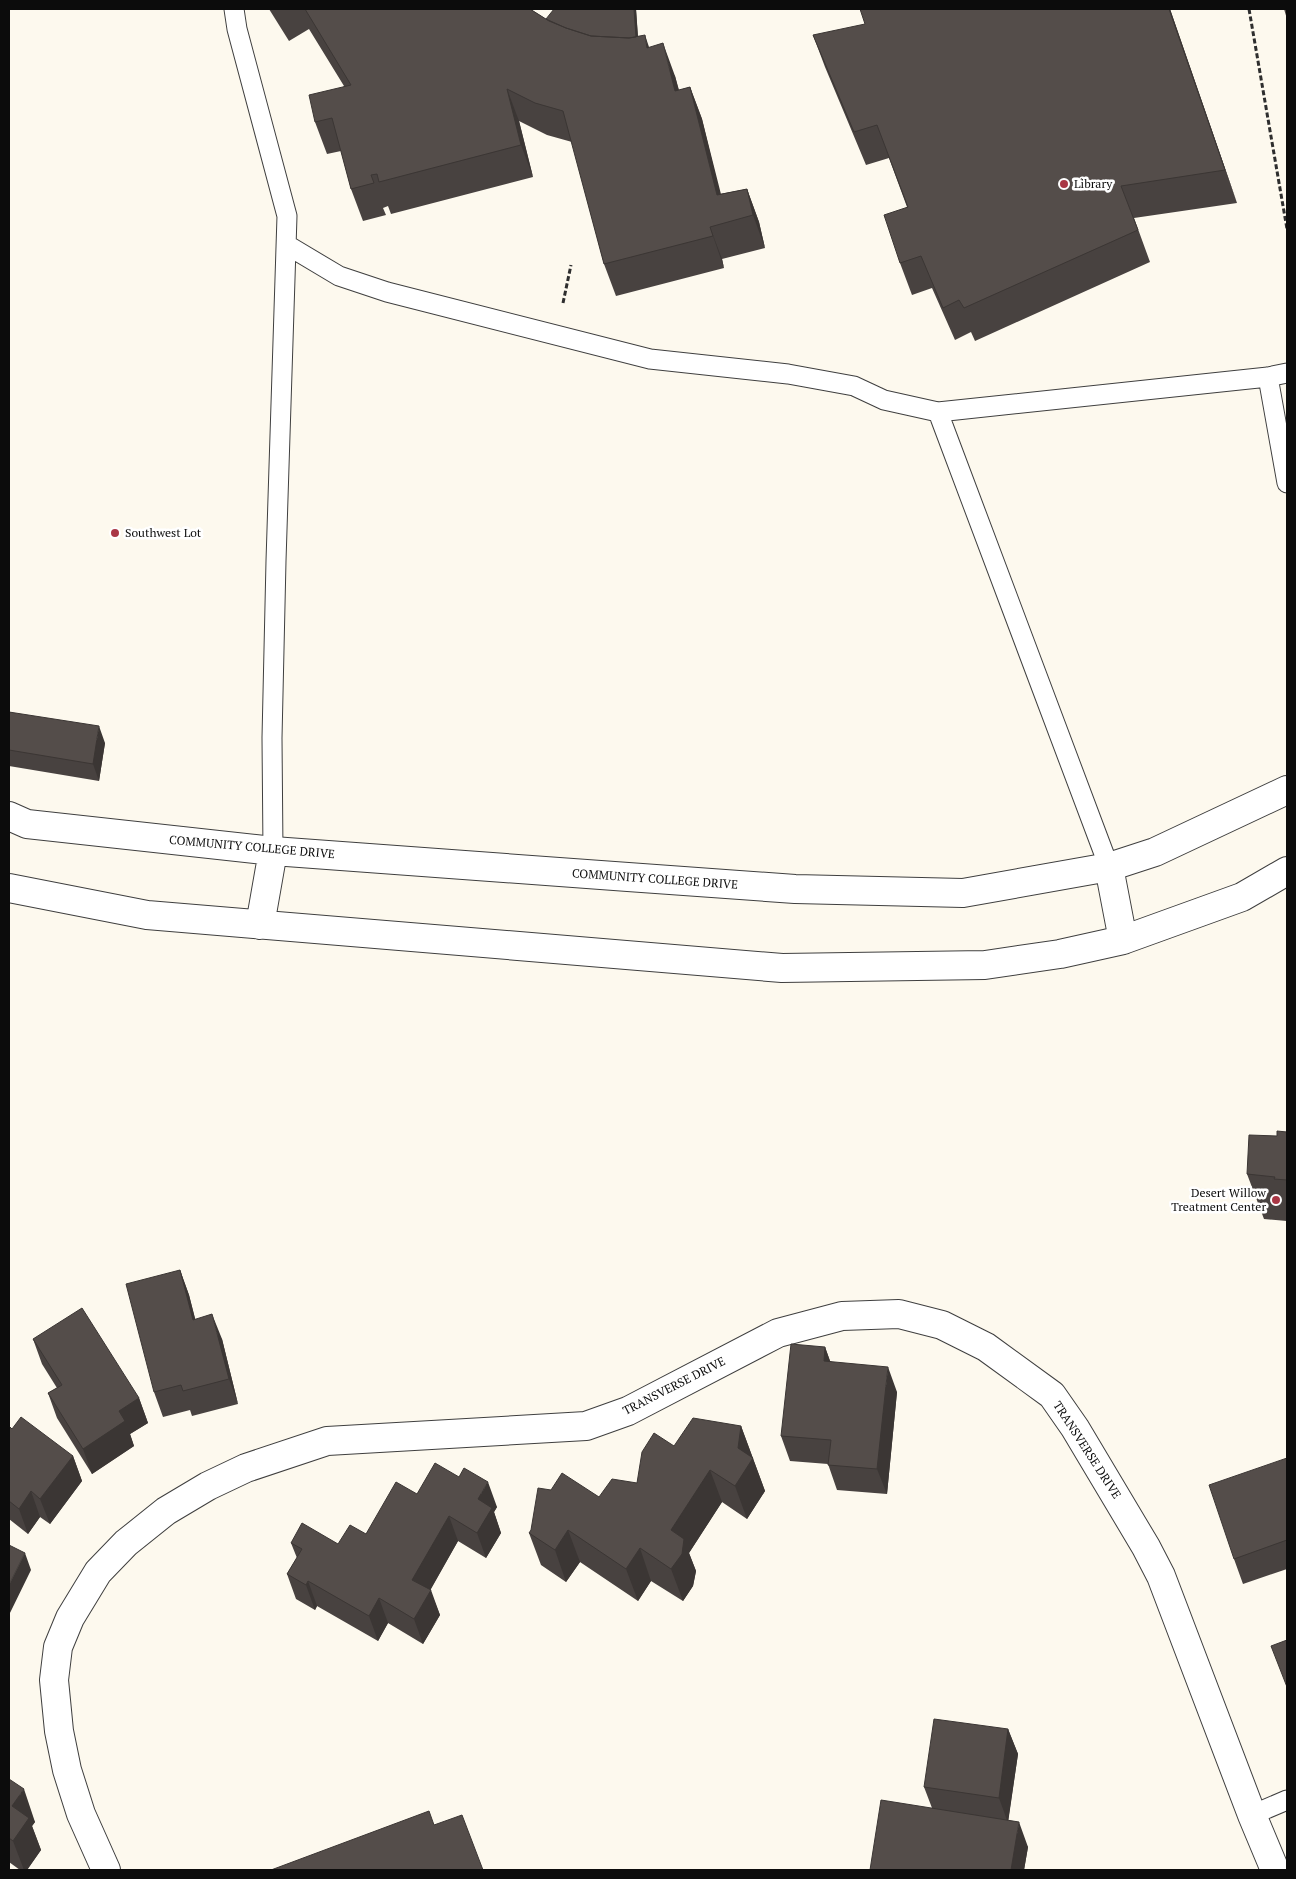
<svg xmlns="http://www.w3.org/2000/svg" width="1296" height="1879" font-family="'PT Serif',serif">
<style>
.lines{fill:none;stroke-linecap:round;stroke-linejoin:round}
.service-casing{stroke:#3f3f3f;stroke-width:21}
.minor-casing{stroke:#3f3f3f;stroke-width:30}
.tertiary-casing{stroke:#3f3f3f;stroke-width:30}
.path{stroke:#2e2e2e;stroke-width:3;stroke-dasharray:5 2.5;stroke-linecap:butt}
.service{stroke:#fff;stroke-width:19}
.minor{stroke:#fff;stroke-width:28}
.tertiary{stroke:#fff;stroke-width:28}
.wall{fill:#484240}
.shaded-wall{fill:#3b3634}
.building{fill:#544d4a;stroke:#3b3634}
.poi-dot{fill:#a93745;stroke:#fff;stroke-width:2}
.labels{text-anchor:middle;stroke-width:5;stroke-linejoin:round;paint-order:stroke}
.poi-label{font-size:12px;fill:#0c0c0c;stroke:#fff;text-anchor:start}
.street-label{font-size:12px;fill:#0c0c0c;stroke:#fff}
</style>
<rect width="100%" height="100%" fill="#fdf9ee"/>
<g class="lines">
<g class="service-casing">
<path id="service" d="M234,9L237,29L287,216L276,561L272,738L273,851
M287,245L339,276L387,292L650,359L788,374L854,386L884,400L938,412L1268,377L1287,373
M1268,377L1287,483
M938,412L1109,867
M1252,1815L1287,1800"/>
</g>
<g class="minor-casing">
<path id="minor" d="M106,1870L81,1814L67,1770L59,1731L54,1680L58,1647L70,1618L98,1572L126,1543L166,1511L208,1486L246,1468L327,1441L586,1426L628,1411L778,1333L842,1316L899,1314L942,1325L986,1347L1052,1395L1075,1428L1146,1547L1161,1576L1252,1815L1275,1870"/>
</g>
<g class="tertiary-casing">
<path id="tertiary" d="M9,816L27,824L273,851L628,877L795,889L963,893L1109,867L1155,852L1287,790
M1109,867L1123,940
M9,888L147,915L782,968L985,965L1060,954L1123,940L1242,897L1287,871
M260,925L273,851"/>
</g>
<path class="path" d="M1249,9L1287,229
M563,303L571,265"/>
<use href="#service" class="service"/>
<use href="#minor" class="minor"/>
<use href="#tertiary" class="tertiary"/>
</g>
<path class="wall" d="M269,9H530L546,19L636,9L638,36L675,76L679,90L690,87L702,119L720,194L747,189L759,222L765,248L722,259L724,268L616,296L604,264L572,142L547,135L519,121L533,177L391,214L388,206L383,208L386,215L363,221L351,189L341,151L327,154L315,122L344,86L309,29L289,41Z
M1170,9L1237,203L1134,218L1150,262L975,341L971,332L955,340L932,288L912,295L900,263L907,207L889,158L866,165L825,67L813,35Z
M1284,9H1287V19Z
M9,712L105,743L99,781L9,766Z
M1287,1132V1221L1264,1219L1247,1174L1277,1136Z
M180,1270L189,1295L195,1319L222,1339L238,1404L192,1416L190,1410L163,1417L154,1392Z
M33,1339L139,1398L148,1423L130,1434L134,1446L92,1474L57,1418L48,1393L57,1388L42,1364Z
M825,1347L830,1361L897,1392L887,1494L837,1490L828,1464L790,1461L781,1436Z
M9,1426L12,1429L73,1456L82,1481L50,1524L40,1517L28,1534L9,1519Z
M741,1426L765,1491L747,1519L722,1502L689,1553L696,1571L693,1586L683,1601L651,1581L638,1601L580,1562L566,1582L541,1565L529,1533L599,1497L637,1483L674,1446Z
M1287,1458V1569L1243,1584L1234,1559Z
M459,1477L497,1507L494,1512L501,1533L486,1558L458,1541L430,1590L440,1615L423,1644L388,1623L378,1641L317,1606L315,1610L296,1599L287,1574L297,1558L291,1543L338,1544L366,1534L417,1494Z
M1008,1729L1018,1754L1008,1821L1028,1847L1024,1870H870L932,1808L924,1787Z
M9,1779L35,1822L32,1826L41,1850L27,1870H20L9,1862Z"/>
<path class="shaded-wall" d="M634,9H636L640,70L637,61Z
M1169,9H1170L1237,203L1225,170Z
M645,35L656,68L647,48Z
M663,43L675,76L687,123L675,91Z
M690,87L702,119L728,222L717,195Z
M507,89L519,121L533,177L521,145Z
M747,189L759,222L765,248L753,215Z
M710,227L722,259L724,268L713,236Z
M99,726L105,743L99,781L93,764Z
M180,1270L189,1295L202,1345L193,1320Z
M212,1314L222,1339L238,1404L229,1379Z
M825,1347L834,1372L824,1361Z
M888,1367L897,1392L887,1494L877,1469Z
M139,1398L148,1423L130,1434L134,1446L92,1474L83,1449L119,1411Z
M741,1426L765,1491L747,1519L735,1486L738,1448Z
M73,1456L82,1481L50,1524L40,1499Z
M710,1470L722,1502L689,1553L696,1571L693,1586L683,1601L671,1569V1530Z
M488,1482L497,1507L494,1512L501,1533L486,1558L477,1533L478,1499Z
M31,1491L40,1517L28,1534L19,1509Z
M449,1516L458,1541L422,1605L412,1580Z
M568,1530L580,1562L566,1582L555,1550Z
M640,1548L651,1581L638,1601L626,1569Z
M25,1553L31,1570L9,1615V1585Z
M308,1581L317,1606L315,1610L306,1585Z
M431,1590L440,1615L423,1644L414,1619Z
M379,1598L388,1623L378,1641L369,1616Z
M1008,1729L1018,1754L1008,1823L999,1798Z
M24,1789L35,1822L32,1826L41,1850L27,1870H24L13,1841L12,1806Z
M1019,1822L1028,1847L1024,1870H1011Z"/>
<path class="building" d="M305,9H530L549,21L566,28L591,36L629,38L645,35L647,48L663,43L675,91L690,87L717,195L747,189L753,215L710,227L713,236L604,264L563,111L535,103L507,89L521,145L379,182L377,174L371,175L374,183L351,189L332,118L315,122L309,95L351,85Z
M554,9H634L636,37L629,38L591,36L566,28L546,19Z
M860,9H1169L1225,170L1121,186L1138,230L964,308L959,300L943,308L921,256L900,263L884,215L908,207L877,125L854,132L813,35L865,24Z
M9,712L99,726L93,764L9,750Z
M1277,1131L1287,1132V1180L1274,1179L1275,1177L1247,1174L1249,1135L1277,1136Z
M180,1270L193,1320L212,1314L229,1379L183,1391L181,1385L154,1392L126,1284Z
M82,1308L139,1398L119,1411L125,1421L83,1449L48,1393L62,1385L33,1339Z
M791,1344L825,1347L824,1361L888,1367L877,1469L828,1465L831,1440L781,1436Z
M21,1417L73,1456L40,1499L31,1491L19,1509L9,1501V1426L12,1429Z
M693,1418L741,1426L738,1448L753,1458L735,1486L710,1470L671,1530L684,1539L682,1554L671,1569L640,1548L626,1569L568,1530L555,1550L529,1533L531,1530L538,1488L551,1490L562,1473L599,1497L612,1479L637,1483L642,1452L654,1433L674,1446Z
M1287,1458V1540L1234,1559L1209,1485Z
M435,1463L459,1477L464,1468L488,1482L478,1499L492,1508L477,1533L449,1516L412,1580L431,1590L414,1619L379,1598L369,1616L308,1581L306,1585L287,1574L302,1549L291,1543L302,1523L338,1544L350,1525L366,1534L396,1482L417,1494Z
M9,1545L25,1553L9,1585Z
M1287,1640V1687L1271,1646Z
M934,1719L1008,1729L999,1798L924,1787Z
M9,1779L24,1789L12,1806L29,1818L13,1841L9,1838Z
M881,1800L1019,1822L1011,1870H870Z
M429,1811L434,1825L462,1815L483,1870H271Z"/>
<g class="poi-dot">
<circle cx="1064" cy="184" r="5"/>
<circle cx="115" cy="533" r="5"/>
<circle cx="1276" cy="1200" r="5"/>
</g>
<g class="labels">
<g class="poi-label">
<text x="1074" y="188">Library</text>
<text x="125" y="537">Southwest Lot</text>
<text x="1266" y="1197" text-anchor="end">Desert Willow<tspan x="1266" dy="14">Treatment Center</tspan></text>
</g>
<g class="street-label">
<text transform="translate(252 847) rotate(5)" y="4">COMMUNITY COLLEGE DRIVE</text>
<text transform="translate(655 879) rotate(4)" y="4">COMMUNITY COLLEGE DRIVE</text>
<text transform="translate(674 1386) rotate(-27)" y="4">TRANSVERSE DRIVE</text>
<text transform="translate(1087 1450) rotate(57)" y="4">TRANSVERSE DRIVE</text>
</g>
</g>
<rect width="1296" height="1879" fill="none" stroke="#0c0c0c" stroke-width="20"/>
</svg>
